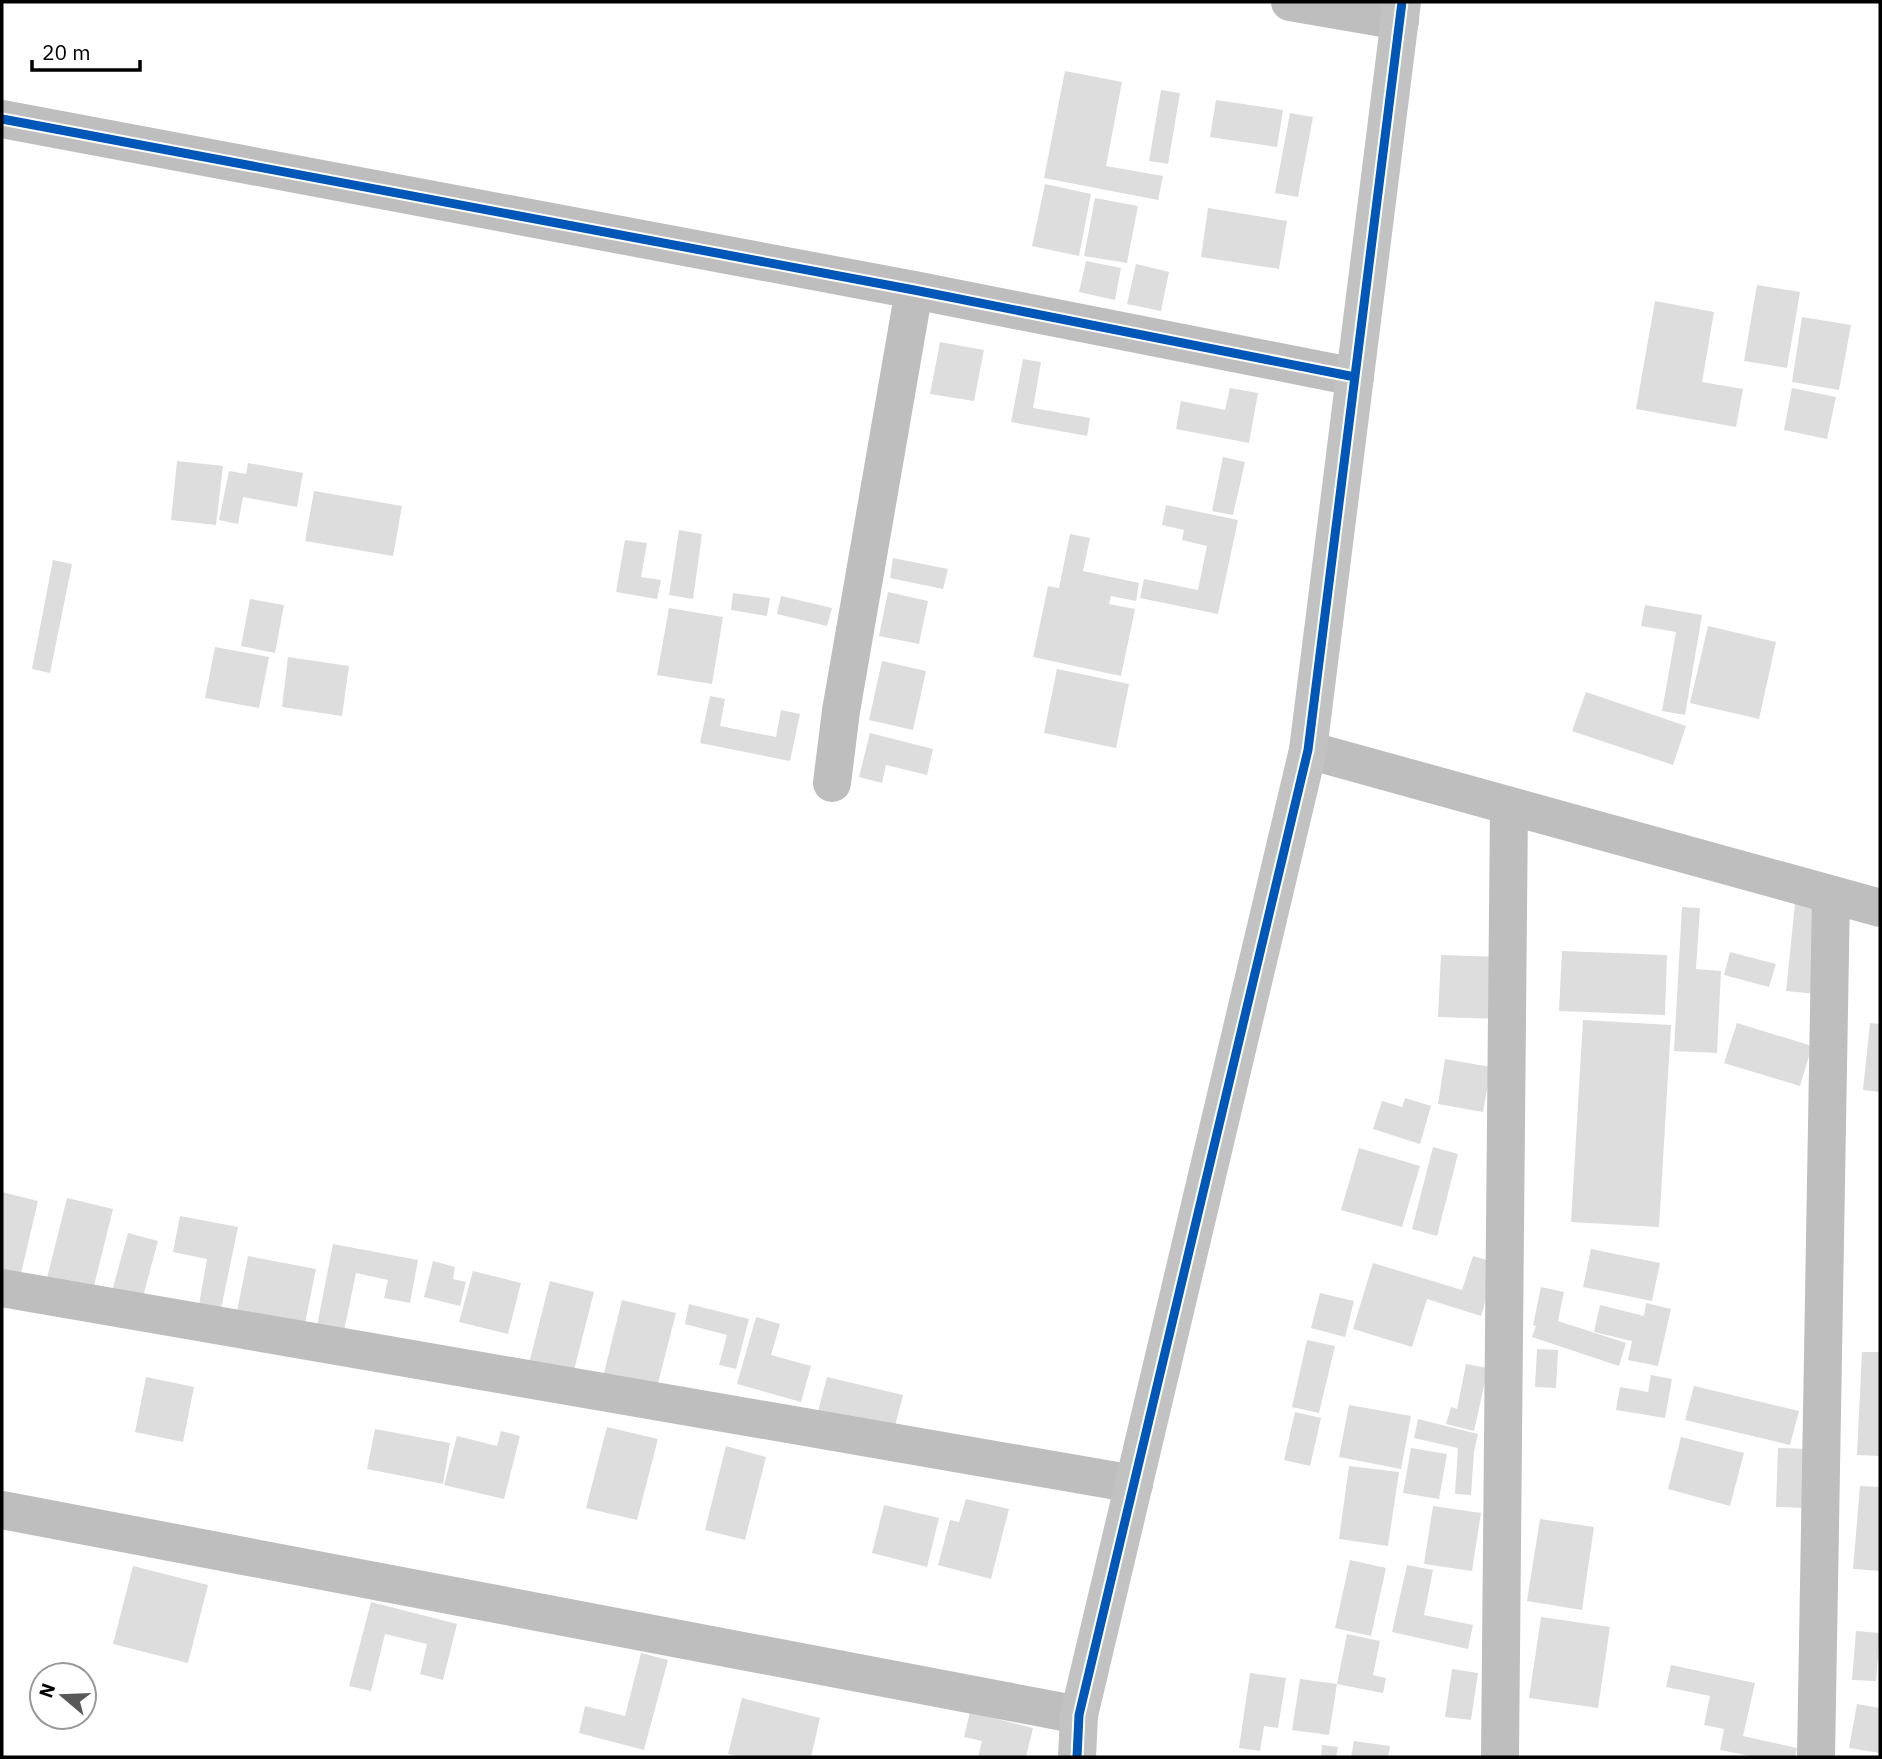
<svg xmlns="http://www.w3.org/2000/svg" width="1882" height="1759" font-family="'IBM Plex Sans',sans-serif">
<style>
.building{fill:#ddd}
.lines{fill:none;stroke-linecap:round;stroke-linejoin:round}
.street{stroke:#bebebe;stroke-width:38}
.secondary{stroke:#c2c2c2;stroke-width:38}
.cycleway-casing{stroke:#fff;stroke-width:13}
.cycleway{stroke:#0057b8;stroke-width:9}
</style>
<rect width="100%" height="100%" fill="#fff"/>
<path class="building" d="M1065,71L1122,82L1106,166L1163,176L1158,200L1044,178Z
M1161,90L1180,93L1168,164L1149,161Z
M1216,100L1283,110L1277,147L1210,137Z
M1290,113L1313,117L1298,197L1275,193Z
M1045,184L1091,194L1079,256L1032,246Z
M1095,198L1138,206L1127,263L1084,256Z
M1208,208L1287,221L1279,269L1201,257Z
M1086,261L1121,268L1115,300L1079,292Z
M1136,264L1169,272L1161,311L1127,304Z
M1757,285L1800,292L1787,368L1744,361Z
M1655,301L1714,312L1702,382L1743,389L1736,427L1636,409Z
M1802,317L1851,325L1839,390L1792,382Z
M940,342L984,350L974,401L930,394Z
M1023,359L1041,362L1033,408L1090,418L1087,436L1011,422Z
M1230,388L1258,393L1249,443L1176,429L1181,401L1225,410Z
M1792,388L1836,397L1827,439L1784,430Z
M1223,457L1245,462L1233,515L1212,511Z
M177,461L223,466L216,525L171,520Z
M248,463L303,473L297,507L243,497L238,524L219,520L229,471L246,474Z
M314,491L402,506L393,556L305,541Z
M1166,505L1238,520L1218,614L1140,598L1144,579L1198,590L1207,546L1182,540L1184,530L1162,525Z
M679,530L702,534L693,599L669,595Z
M1070,534L1090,538L1083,571L1139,583L1136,601L1111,596L1109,604L1135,609L1121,676L1033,657L1048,586L1059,588Z
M625,540L647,543L641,577L661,580L657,599L616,592Z
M893,558L948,569L943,589L890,578Z
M53,560L72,564L50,673L32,669Z
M888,592L928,601L919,644L879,636Z
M733,593L770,598L767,616L731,610Z
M781,596L832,608L827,626L777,614Z
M250,599L284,605L275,653L241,646Z
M1645,605L1702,615L1685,715L1662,711L1676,632L1641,626Z
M669,608L723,617L712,684L657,675Z
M1708,626L1776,642L1759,719L1690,703Z
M215,647L269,657L259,708L205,698Z
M288,657L349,666L342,716L282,707Z
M882,661L926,671L913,730L869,720Z
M1057,669L1129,684L1116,748L1044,733Z
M1586,692L1686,726L1673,765L1572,731Z
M710,696L725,699L720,726L776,737L781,710L800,714L790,761L700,743Z
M870,733L933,749L927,775L886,765L882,783L859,777Z
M1795,904L1825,907L1816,994L1786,991Z
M1682,907L1700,908L1696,969L1721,971L1717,1053L1674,1051Z
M1562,951L1667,955L1665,1015L1559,1011Z
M1730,952L1776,964L1769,987L1724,975Z
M1441,955L1502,957L1500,1019L1438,1017Z
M1583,1020L1671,1025L1659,1227L1571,1222Z
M1737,1023L1812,1046L1800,1086L1724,1063Z
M1870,1023L1880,1024V1092L1863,1090Z
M1445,1059L1491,1067L1483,1112L1438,1104Z
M1405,1098L1431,1106L1420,1144L1373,1129L1382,1101L1402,1107Z
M1433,1147L1458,1154L1437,1236L1412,1229Z
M1359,1148L1420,1166L1402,1227L1341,1210Z
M2,1192L38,1201L19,1282L2,1278Z
M67,1198L113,1209L92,1294L46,1282Z
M180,1216L238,1227L221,1309L199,1305L207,1259L173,1252Z
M128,1233L158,1241L141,1304L111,1295Z
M333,1244L418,1260L410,1303L384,1298L388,1280L356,1273L343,1336L316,1331Z
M1591,1249L1660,1263L1652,1301L1583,1287Z
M248,1256L316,1269L304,1328L236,1316Z
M1473,1256L1497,1263L1481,1316L1427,1299L1412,1347L1353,1329L1373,1263L1462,1290Z
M433,1261L455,1267L453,1279L466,1282L460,1306L424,1297Z
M473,1271L521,1283L508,1334L459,1322Z
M550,1281L594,1292L573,1374L529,1363Z
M1541,1287L1564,1292L1558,1321L1626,1343L1619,1366L1532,1337L1536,1326L1533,1325Z
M1320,1293L1354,1301L1345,1337L1311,1328Z
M622,1300L676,1313L656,1391L603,1377Z
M1646,1303L1671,1309L1658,1366L1628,1360L1632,1341L1594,1332L1600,1305L1644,1316Z
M689,1304L749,1319L736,1369L719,1365L727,1335L685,1324Z
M756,1317L780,1324L771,1355L811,1366L801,1402L737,1384Z
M1307,1340L1335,1346L1319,1413L1292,1407Z
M1537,1349L1558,1350L1556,1388L1535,1387Z
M1862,1352H1880V1456L1857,1455Z
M1466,1364L1488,1368L1474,1431L1446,1424L1451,1407L1457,1409Z
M1651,1375L1672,1379L1665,1418L1616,1410L1620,1387L1648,1392Z
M146,1377L194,1387L183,1442L135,1432Z
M827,1377L903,1395L892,1438L816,1419Z
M1694,1386L1799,1411L1790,1445L1685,1420Z
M1349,1405L1411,1416L1401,1469L1339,1457Z
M1295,1412L1321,1418L1310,1466L1284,1460Z
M1418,1419L1478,1434L1474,1452L1471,1495L1455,1494L1458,1448L1414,1438Z
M607,1427L658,1439L637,1520L586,1508Z
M375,1429L450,1443L443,1484L367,1469Z
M501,1431L520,1436L504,1499L444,1485L457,1436L497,1446Z
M1681,1437L1744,1453L1730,1506L1668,1489Z
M726,1446L766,1457L745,1540L705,1530Z
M1411,1448L1447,1454L1439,1499L1403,1493Z
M1778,1448L1809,1449L1806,1508L1776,1507Z
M1349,1466L1399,1472L1388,1546L1339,1539Z
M1860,1486L1880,1487V1571L1853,1569Z
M966,1499L1009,1509L991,1579L938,1565L950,1520L959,1522Z
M884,1505L939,1518L927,1567L872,1553Z
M1433,1506L1481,1513L1472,1571L1424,1564Z
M1540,1519L1594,1527L1582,1610L1527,1601Z
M1350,1560L1386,1568L1371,1636L1335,1628Z
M1407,1565L1433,1570L1424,1615L1473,1625L1468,1649L1392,1632Z
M133,1566L208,1585L188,1663L113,1644Z
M371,1602L457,1624L443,1680L420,1674L427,1644L385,1634L371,1691L349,1686Z
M1541,1617L1610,1627L1598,1708L1529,1698Z
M1856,1631L1880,1633L1876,1681L1852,1680Z
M1347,1634L1380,1641L1373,1675L1386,1678L1383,1693L1337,1684Z
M641,1653L668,1660L644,1750L579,1733L585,1706L625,1716Z
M1671,1665L1755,1683L1743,1736L1797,1748L1795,1757H1755L1720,1750L1724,1729L1704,1725L1710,1696L1666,1687Z
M1452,1669L1478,1673L1471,1720L1445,1717Z
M1250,1673L1286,1678L1278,1728L1264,1726L1260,1751L1239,1748Z
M1300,1679L1337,1684L1329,1735L1292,1730Z
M742,1698L820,1718L811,1757H740L728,1754Z
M1857,1704L1880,1708V1753L1849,1748Z
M970,1712L1033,1728L1026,1757H978L982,1741L964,1737Z
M1354,1741L1390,1746L1388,1757H1351Z
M1322,1745L1338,1747L1336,1757H1321Z"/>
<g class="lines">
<path class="street" d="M1290,2L1400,21
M2,119L914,290L1355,377
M1308,750L1880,908
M832,783L841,711L914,290
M2,1288L1134,1484
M2,1510L1079,1715
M1500,1757L1509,806
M1816,1757L1831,895"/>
<path class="secondary" d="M1077,1757L1079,1715L1308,750L1402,2"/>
<g class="cycleway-casing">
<path id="cycleway" d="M2,119L914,290L1355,377
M1077,1757L1079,1715L1308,750L1402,2"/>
</g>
<use href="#cycleway" class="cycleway"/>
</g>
<rect width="1882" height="1759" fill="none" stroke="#000000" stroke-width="7"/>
<g transform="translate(63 1696) rotate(289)"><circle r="33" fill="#ffffff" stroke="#999999" stroke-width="2"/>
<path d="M0-5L12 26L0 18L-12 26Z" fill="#595959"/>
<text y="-10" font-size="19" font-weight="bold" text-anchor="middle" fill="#000000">N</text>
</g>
<path d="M32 60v10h108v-10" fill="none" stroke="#000000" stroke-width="3.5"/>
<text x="42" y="60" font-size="21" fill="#000000" stroke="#ffffff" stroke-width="5" paint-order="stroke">20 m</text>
</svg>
